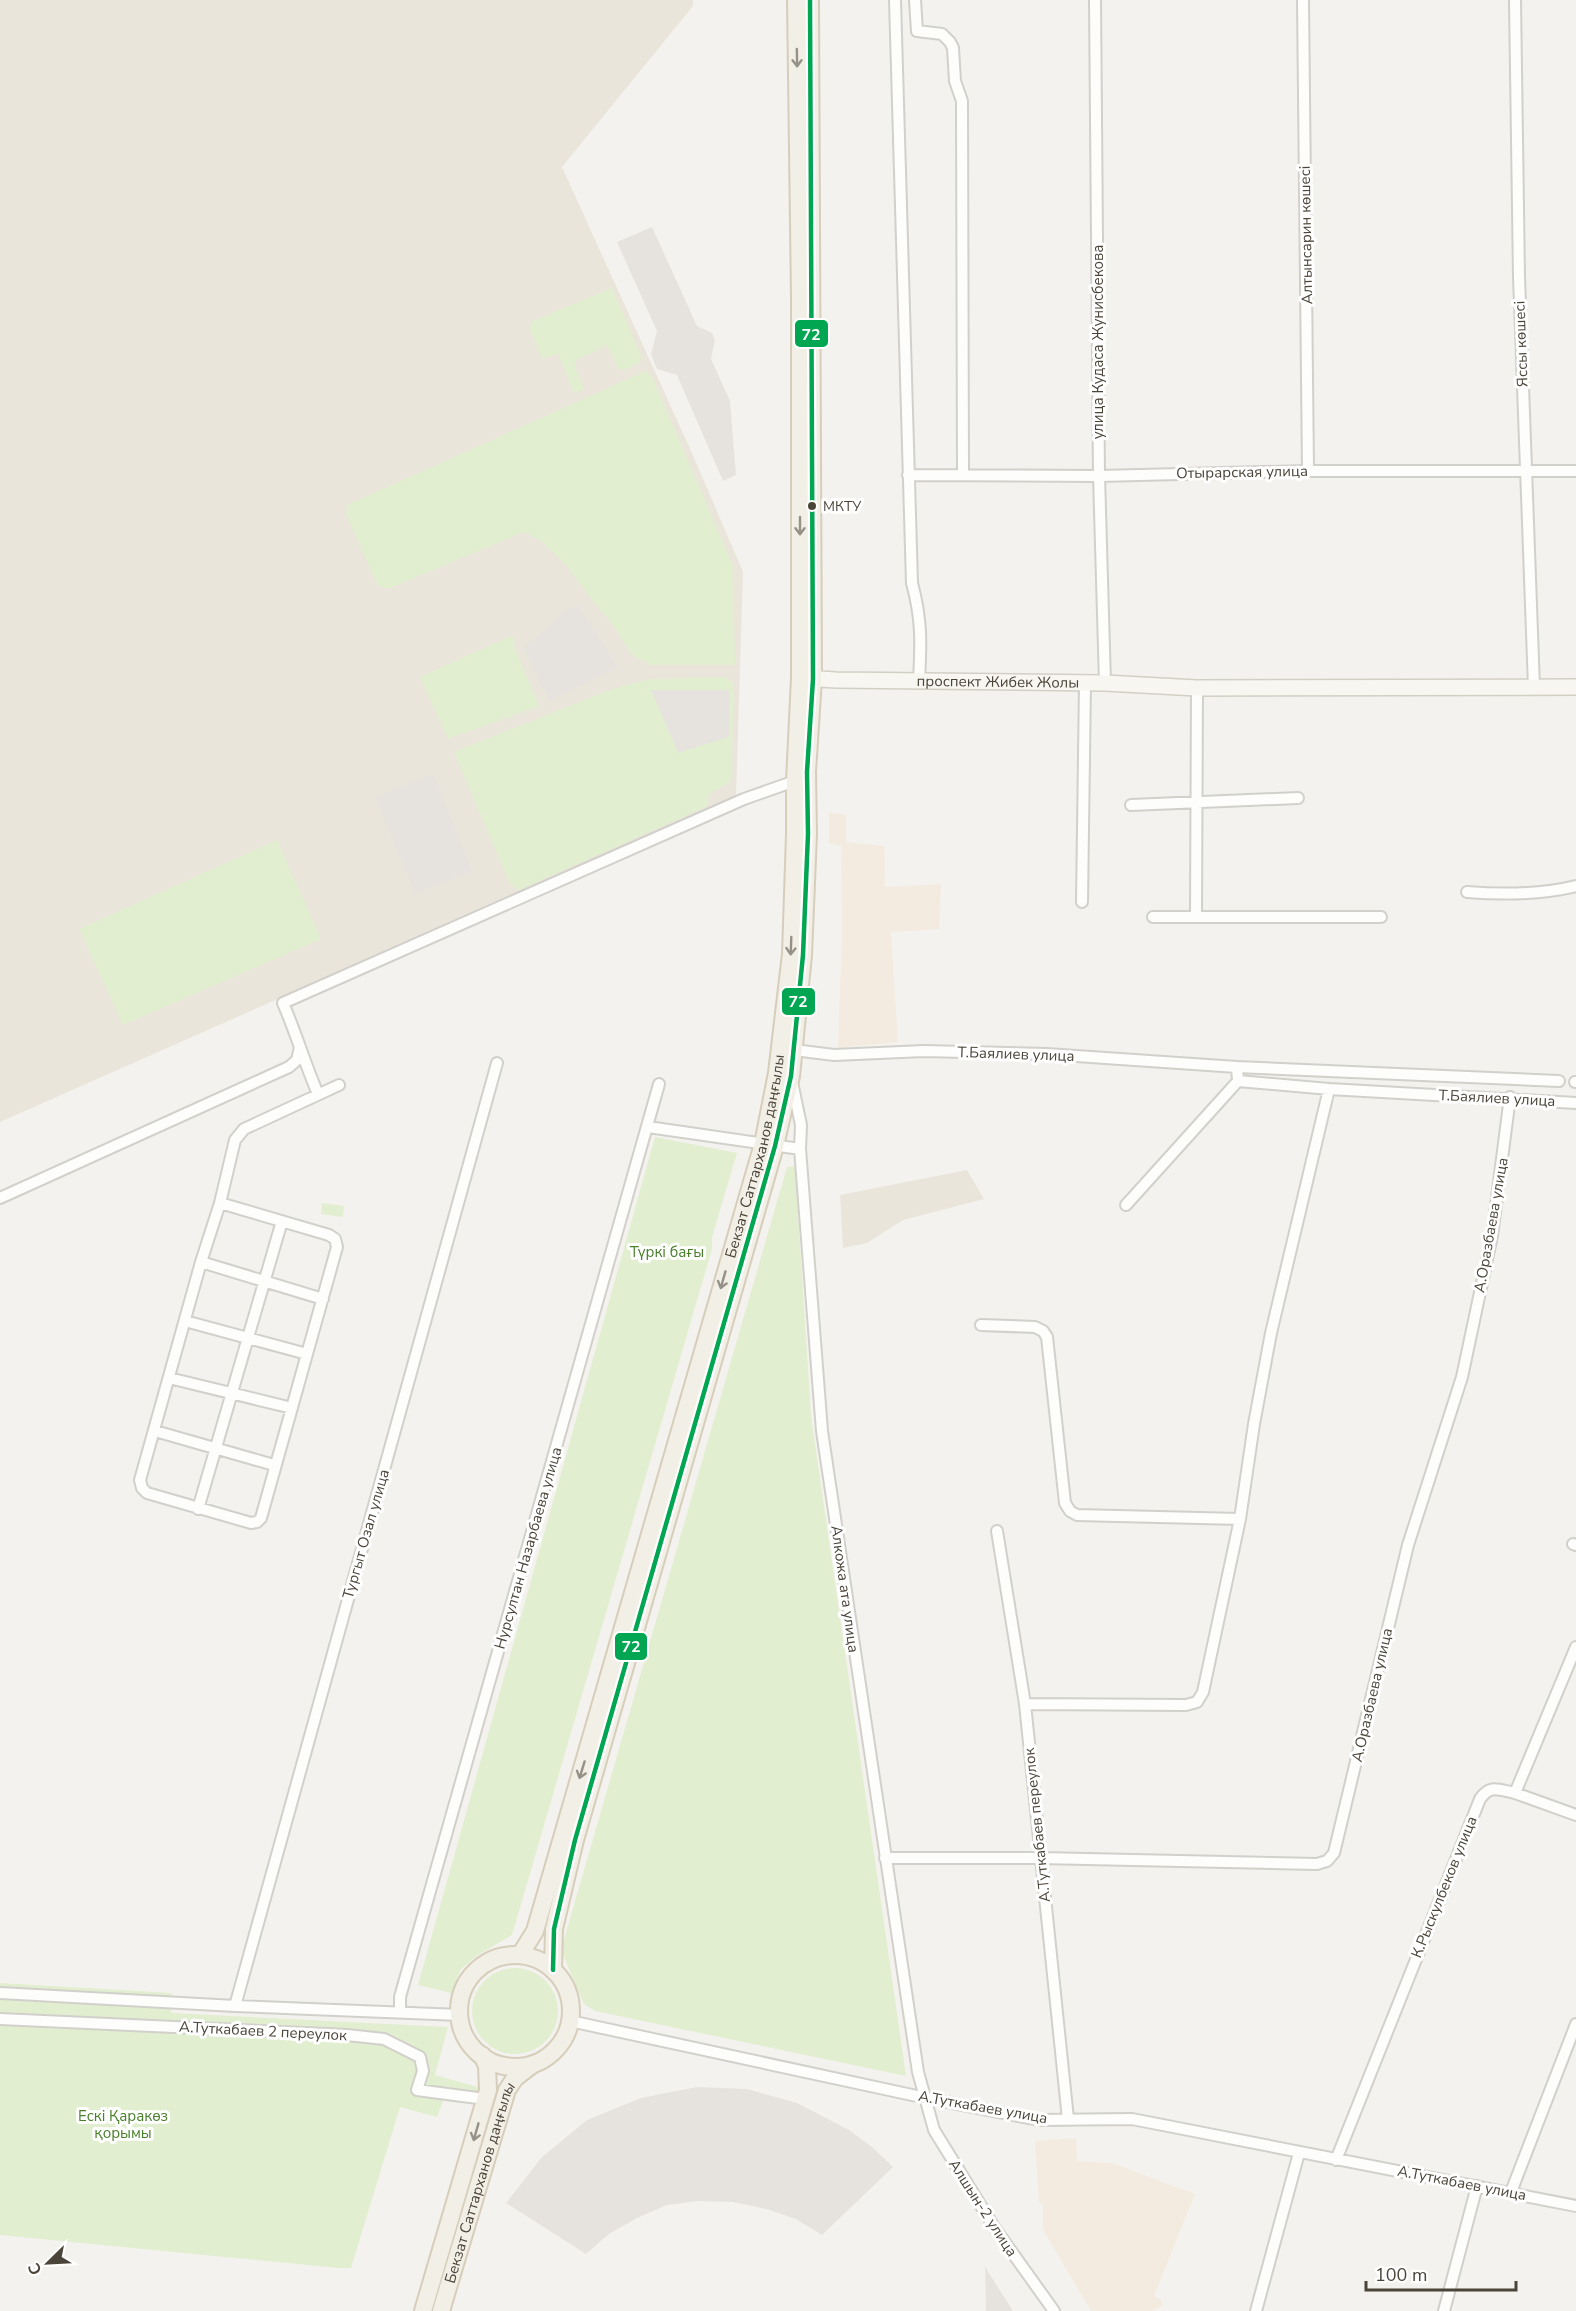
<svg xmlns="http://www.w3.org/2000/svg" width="1576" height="2311" font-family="'Nunito Sans',sans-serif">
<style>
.commercial{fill:#f3ebdf}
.education{fill:#eae5da}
.green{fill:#e1eecf}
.parking{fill:#e6e3df}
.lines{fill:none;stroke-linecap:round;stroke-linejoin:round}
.street-casing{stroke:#d2d0cb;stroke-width:14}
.secondary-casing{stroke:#d3cfc5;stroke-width:18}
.primary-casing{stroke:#d6cebb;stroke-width:20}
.street{stroke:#fdfdfc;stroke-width:10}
.secondary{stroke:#f7f6f1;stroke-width:15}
.primary{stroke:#f2efe6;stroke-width:16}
.bus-1-casing{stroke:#fff;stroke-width:9}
.bus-1{stroke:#00a651;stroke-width:4.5}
.oneway{stroke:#969187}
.bus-dot{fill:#4b4439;stroke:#fff;stroke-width:2}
.labels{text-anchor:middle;stroke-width:6;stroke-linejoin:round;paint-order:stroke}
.bus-label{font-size:14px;fill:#4b4439;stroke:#fff;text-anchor:start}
.street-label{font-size:15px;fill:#4b4439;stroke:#fff}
.park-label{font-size:15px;fill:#4a7f2a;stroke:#fff}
.line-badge{stroke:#fff;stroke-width:2}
.badge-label{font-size:16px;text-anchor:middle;font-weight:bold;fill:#fff}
</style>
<rect width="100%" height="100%" fill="#f4f2ee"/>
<path class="commercial" d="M829,813L846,814V842L884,846L885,887L941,884L939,929L891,932L898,1042L838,1048L842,932L841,846L829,843Z
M1076,2138L1077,2161L1112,2163L1195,2194L1154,2296L1160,2299L1163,2305L1153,2311H1091L1043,2230V2204L1039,2203L1035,2141Z"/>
<path class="education" d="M0,0H693V6L562,167L692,453L743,572L736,796L0,1122Z
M967,1170L984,1199L903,1220L867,1243L843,1248L840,1195Z"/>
<path class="green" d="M612,288L641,356L640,363L624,370L618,368L607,345L576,360L574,364L584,389L574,393L558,353L542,359L529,328L533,321Z
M646,371L652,377L733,566L735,665H651L632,655L610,621L592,600L566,565L542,542L524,532L390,588H384L377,584L346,514L347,505Z
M513,635L514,646L539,706L448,739L420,677Z
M725,677L734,684L731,781L708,795V806L519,890L510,884L454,752L612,689L650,679Z
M277,840L321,939L123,1025L79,929Z
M655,1137L737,1153L712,1237V1249L512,1935L478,1955L461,1969L451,1993L418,1985Z
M795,1166L811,1416L906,2076L595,2011L584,2004L561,1950L787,1167Z
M322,1203L344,1206L343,1217L321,1214Z
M472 2011a43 43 0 1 1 86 0a43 43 0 1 1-86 0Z
M0,1983L172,1993L171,2013L448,2027L435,2075L481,2088L477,2104L443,2101L437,2117L400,2107L351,2268H339L0,2235Z"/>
<path class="parking" d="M652,227L697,326L712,333L715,340L711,359L730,401L736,475L723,481L677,375L657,369L651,354L657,331L617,242Z
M577,605L618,667L549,701L523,647L542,633L562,613Z
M651,690H730L729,737L678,753Z
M433,774L472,871L415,894L375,797Z
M697,2087L747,2089L797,2103L849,2130L872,2147L893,2167L822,2235L796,2219L767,2209L733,2202L697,2201L667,2205L637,2218L609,2234L586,2254L506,2203L542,2157L587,2120L641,2098Z
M985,2267L1013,2311H986Z"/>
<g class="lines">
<g class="street-casing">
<path id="street" d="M895,0L912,583C922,620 921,643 919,681
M915,0L917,31L942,34L950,42L953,48L955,81L962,101L963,475
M1095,0L1099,476L1105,683
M1303,0L1308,471
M1515,0L1519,277L1534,687
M908,475L1099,476L1308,471H1576
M1131,805L1298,798
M1467,892C1504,895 1539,895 1576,886
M1082,902L1085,683
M1153,917H1381
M1196,917L1197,688
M794,1050L834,1055L924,1051L1047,1054L1237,1067L1238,1081L1329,1089L1576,1103
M1237,1067L1559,1081
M792,1082L801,1125L800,1149L822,1431L918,2072L934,2130L994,2227L1054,2311
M1575,1082H1576
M318,1094C305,1064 296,1033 283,1003L744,799L795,781
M648,1127L800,1149
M0,1198L289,1067L297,1060L300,1047
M220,1203L329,1235L335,1239L337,1247L261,1518L257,1522L251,1523L147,1493L142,1488L140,1480L201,1262L220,1203L235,1140L244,1129L339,1085
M1126,1205L1238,1081
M201,1262L323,1299
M185,1321L307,1354
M981,1325L1035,1327L1043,1331L1047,1337L1065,1503L1070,1511L1077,1515L1240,1519
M169,1378L292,1408
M155,1431L274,1465
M198,1509L282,1221
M997,1531L1025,1704L1068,2119
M1573,1544L1576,1545
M1025,1704L1186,1705L1197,1702L1203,1692L1240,1519L1254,1424L1271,1333L1329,1089
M1515,1793L1576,1815
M885,1858H1040L1317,1864L1327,1861L1334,1853L1408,1545L1462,1377L1492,1236L1510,1097
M0,1993L235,2006L460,2015
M235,2006L497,1063
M400,2012V1997L659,1084
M0,2019L347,2035L384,2039L420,2057L423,2071L417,2090L485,2099
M570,2021L926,2098L1039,2120L1132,2119L1576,2206
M1336,2160L1480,1799C1490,1784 1499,1790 1515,1793L1576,1647
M1511,2192L1576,2024
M1256,2311L1299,2153
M1444,2311L1477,2186"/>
</g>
<g class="secondary-casing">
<g id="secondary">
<path id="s1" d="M803,678L836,680L1105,683L1197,688L1576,687"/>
</g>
</g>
<g class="primary-casing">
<g id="primary">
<path id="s2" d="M520,1955L535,1931L763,1144L777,1073L791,954L795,834V781L800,678V298L796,0"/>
<circle cx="515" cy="2011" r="56"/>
<path d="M553,1970L554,1929L575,1840L775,1146L791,1076L803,955L808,834L807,772L813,679L810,0"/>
<path d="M423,2311L488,2090L487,2066L482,2055"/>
<path id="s3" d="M441,2311L507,2090L515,2078L532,2065"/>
</g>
</g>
<use href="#street" class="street"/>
<use href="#secondary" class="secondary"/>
<use href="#primary" class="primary"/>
<g class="bus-1-casing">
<path id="bus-1" d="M553,1970L554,1929L575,1840L775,1146L791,1076L803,955L808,834L807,772L813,679L810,0"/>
</g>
<use href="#bus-1" class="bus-1"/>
</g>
<defs><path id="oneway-shaft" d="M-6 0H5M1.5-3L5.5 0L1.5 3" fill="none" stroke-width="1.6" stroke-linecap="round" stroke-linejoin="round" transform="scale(1.5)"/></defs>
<g class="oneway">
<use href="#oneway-shaft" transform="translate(797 58) rotate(89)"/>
<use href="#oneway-shaft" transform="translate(800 526) rotate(90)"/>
<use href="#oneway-shaft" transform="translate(791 946) rotate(92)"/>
<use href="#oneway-shaft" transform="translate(723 1280) rotate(106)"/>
<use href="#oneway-shaft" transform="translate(582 1770) rotate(107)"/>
<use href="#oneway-shaft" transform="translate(476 2132) rotate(106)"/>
</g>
<circle class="bus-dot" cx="812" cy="506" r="5"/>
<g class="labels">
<g class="bus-label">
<text x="823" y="511">МКТУ</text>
</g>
<g class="street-label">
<text transform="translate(1306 235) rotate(-91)" y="5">Алтынсарин көшесі</text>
<text transform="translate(1098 342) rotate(-90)" y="5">улица Кудаса Жунисбекова</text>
<text transform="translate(1521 344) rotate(-92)" y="5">Яссы көшесі</text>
<text transform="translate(1242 472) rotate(-1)" y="5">Отырарская улица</text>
<text dy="5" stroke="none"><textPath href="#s1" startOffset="195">проспект Жибек Жолы</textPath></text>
<text transform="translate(1016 1054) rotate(2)" y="5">Т.Баялиев улица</text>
<text transform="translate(1497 1098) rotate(3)" y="5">Т.Баялиев улица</text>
<text dy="5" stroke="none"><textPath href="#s2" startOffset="834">Бекзат Саттарханов даңғылы</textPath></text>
<text transform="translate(1491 1225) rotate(-80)" y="5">А.Оразбаева улица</text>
<text transform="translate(366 1534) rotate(-74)" y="5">Тургыт Озал улица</text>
<text transform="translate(528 1548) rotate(-74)" y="5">Нурсултан Назарбаева улица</text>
<text transform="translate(845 1589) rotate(82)" y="5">Алкожа ата улица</text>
<text transform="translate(1372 1695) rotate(-77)" y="5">А.Оразбаева улица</text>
<text transform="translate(1037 1825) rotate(-96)" y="5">А.Туткабаев переулок</text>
<text transform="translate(1444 1887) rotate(-68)" y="5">К.Рыскулбеков улица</text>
<text transform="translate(263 2031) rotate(3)" y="5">А.Туткабаев 2 переулок</text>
<text transform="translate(983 2107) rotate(10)" y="5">А.Туткабаев улица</text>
<text transform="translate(1462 2183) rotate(11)" y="5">А.Туткабаев улица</text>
<text dy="5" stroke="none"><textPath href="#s3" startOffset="134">Бекзат Саттарханов даңғылы</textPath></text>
<text transform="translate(983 2208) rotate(57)" y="5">Алшын-2 улица</text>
</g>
<g class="park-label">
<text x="667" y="1257">Түркі бағы</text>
<text x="123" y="2121">Ескі Қаракөз<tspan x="123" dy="17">қорымы</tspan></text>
</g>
</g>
<g class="line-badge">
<rect x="794" y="319" width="35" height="29" rx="6" fill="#00a651"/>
<rect x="781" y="987" width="35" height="29" rx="6" fill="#00a651"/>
<rect x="614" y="1632" width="34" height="29" rx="6" fill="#00a651"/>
</g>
<g class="badge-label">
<text x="811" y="340">72</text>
<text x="798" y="1007">72</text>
<text x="631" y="1652">72</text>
</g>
<g transform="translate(48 2263) rotate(246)" stroke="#ffffff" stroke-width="4.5" paint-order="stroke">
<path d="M0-4.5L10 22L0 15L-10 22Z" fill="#4b4439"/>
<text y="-9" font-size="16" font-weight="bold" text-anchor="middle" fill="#4b4439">С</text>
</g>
<path d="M1366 2281v9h150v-9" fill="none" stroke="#4b4439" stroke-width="3"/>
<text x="1375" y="2281" font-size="18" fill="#4b4439" stroke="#ffffff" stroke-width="4.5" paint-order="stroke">100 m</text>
</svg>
